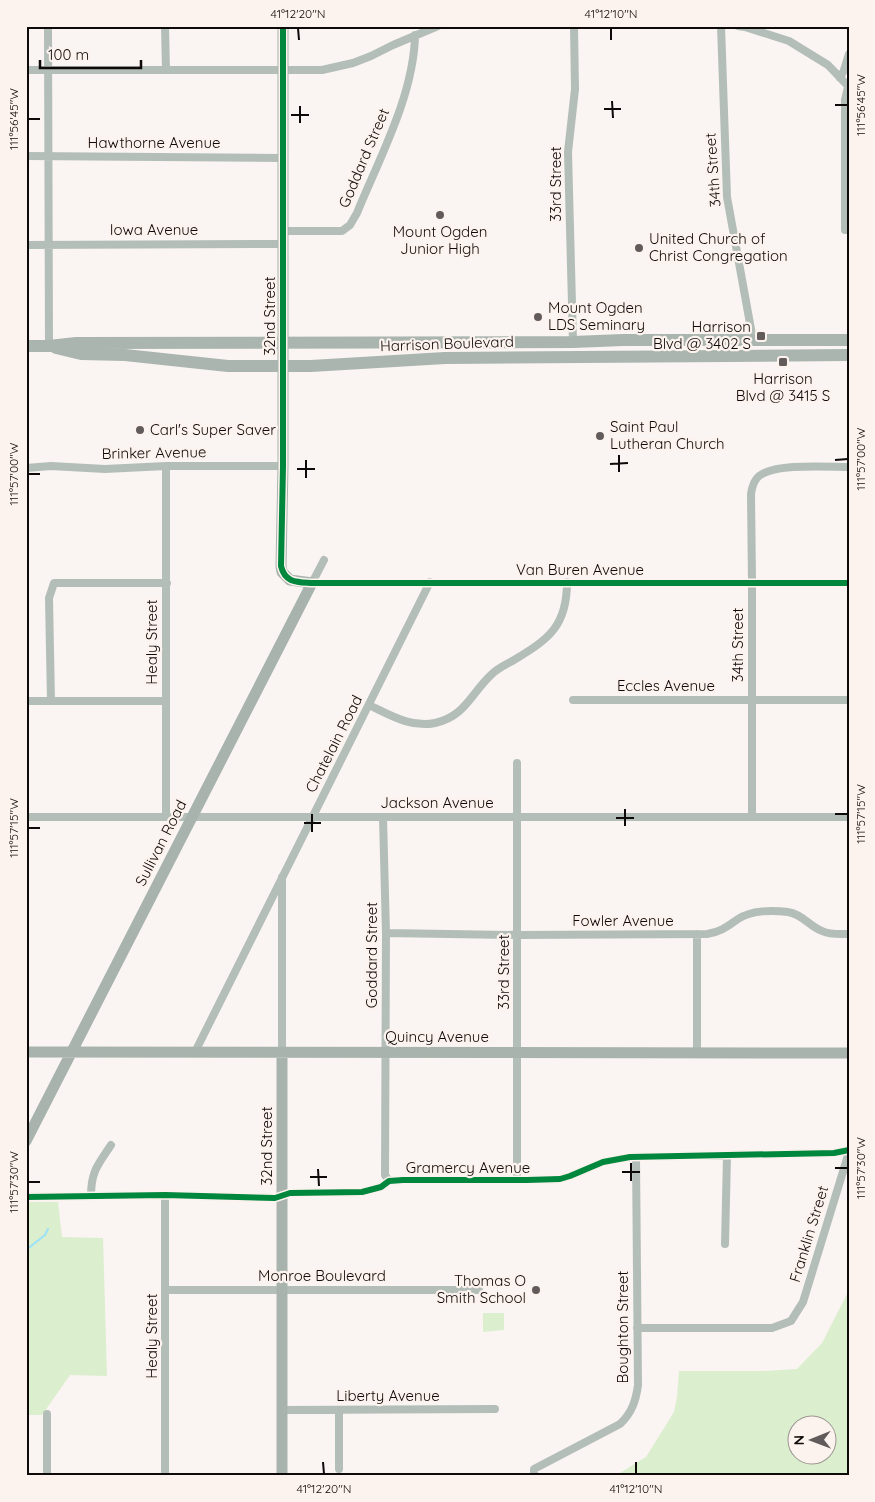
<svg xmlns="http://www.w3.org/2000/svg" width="875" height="1502" font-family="Quicksand,sans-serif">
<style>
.green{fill:#dbeecd;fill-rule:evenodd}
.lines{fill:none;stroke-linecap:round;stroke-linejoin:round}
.stream{stroke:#9be1f8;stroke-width:2}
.street{stroke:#b4beb8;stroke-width:8}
.secondary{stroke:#a7b3ac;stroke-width:11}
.primary{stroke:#aab5af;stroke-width:12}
.cycleway-casing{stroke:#fdf3ee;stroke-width:9}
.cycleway{stroke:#00873e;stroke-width:6}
.ticks{fill:none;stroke:#0e0a09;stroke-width:2}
.poi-dot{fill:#615c5b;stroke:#fdf3ee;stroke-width:2}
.labels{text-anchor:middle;stroke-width:4.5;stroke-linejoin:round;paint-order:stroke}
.street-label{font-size:15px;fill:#0e0a09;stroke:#fdf3ee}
.poi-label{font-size:15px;fill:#0e0a09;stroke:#fdf3ee;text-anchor:start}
.neatline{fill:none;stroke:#0e0a09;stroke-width:2}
.ticks-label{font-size:12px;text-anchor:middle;fill:#0e0a09}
</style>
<rect width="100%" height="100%" fill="#faf4f2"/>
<path class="green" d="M26,1202H58L62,1237L103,1238L107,1376L70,1375L42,1415H26Z
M849,1288V1476H615L646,1457L674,1412L677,1397L679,1371H765L797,1369L822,1343L846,1296ZM798,1424H828V1454H798Z
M483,1313H504V1330L483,1332Z"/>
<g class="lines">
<path class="stream" d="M26,1250L45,1235L48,1229"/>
<path class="street" d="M48,26L49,346
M165,26L166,70
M721,26L727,197L753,340
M738,26L745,27L789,41L828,65L849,87
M26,70H322L353,63L371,56L393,45L438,26
M840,78L844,70L849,54
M848,87L845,100V230H849
M26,156L282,158
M283,231H342L350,225L357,213C379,159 414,95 415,35
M26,245L283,244
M573,342L568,152L575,89L574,26
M26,468L51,466L105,469L166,466H283
M324,560L312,583H849
M573,700H849
M26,701H166
M51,701L49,598L54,583H167
M369,705C390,715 411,728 435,723C466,716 471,693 492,674C498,668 507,664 514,660C549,639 567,626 567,582
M26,817H849
M166,817V466
M383,817L386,933L385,1175L389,1181
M752,817V583L751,494C752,487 754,480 759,476C776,463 827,467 849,467
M282,877V1053
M386,933L518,935L707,934C721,932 728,926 738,919C751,910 773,910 788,912C802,914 809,926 822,931C830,935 840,934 849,934
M697,934V1052
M195,1052L430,582
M517,1180V763
M165,1195V1476
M91,1196C91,1171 98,1165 111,1145
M26,1197L165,1195L275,1198L290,1193L362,1192L381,1187L389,1181L403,1180H527L560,1179L570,1176L603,1162L630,1157L834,1153L849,1150
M725,1244L727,1155
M165,1290H479
M637,1328H772L791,1321L803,1302L849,1152
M282,1410L495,1409
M47,1414V1476
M339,1469V1410
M534,1476V1469L620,1424C632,1413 636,1400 638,1385L636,1157"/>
<path class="secondary" d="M26,1052L849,1053
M282,1053V1476
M26,1141L312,583L290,580L282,572L281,566L283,466V26"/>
<path class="primary" d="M26,346H49L76,343L573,342L623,340H849
M56,348L81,354L125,355L228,366H311L445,358L849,355"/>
<g class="cycleway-casing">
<path id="cycleway" d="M283,26V466L281,566C285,583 297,582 312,583H849
M26,1197L165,1195L275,1198L290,1193L362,1192L381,1187L389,1181L403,1180H527L560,1179L570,1176L603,1162L630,1157L834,1153L849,1150"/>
</g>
<use href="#cycleway" class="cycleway"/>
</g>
<path class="ticks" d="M298,28L299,40M611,28V40M612,101L613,118M835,105H848M300,106V123M604,109H621M291,115H309M28,119H40M619,455V472M306,460V478M835,460L848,459M610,464L628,463M297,469H315M28,474H40M625,809V826M312,814V832M835,814H848M616,818H634M304,823H321M28,828H40M631,1163V1181M835,1168H848M318,1169L319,1186M622,1172H640M310,1177H327M28,1182H40M323,1462L324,1474M636,1462V1474"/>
<g class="poi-dot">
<circle cx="440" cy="215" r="5"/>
<circle cx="639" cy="248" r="5"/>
<circle cx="538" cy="317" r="5"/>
<rect x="756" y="331" width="10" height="10" rx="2.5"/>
<rect x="778" y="357" width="10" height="10" rx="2.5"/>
<circle cx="140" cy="430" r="5"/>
<circle cx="600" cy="436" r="5"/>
<circle cx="536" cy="1290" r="5"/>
</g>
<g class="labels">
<g class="street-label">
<text x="154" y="148">Hawthorne Avenue</text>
<text transform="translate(364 158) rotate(-67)" y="5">Goddard Street</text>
<text transform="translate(713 170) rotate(-94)" y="5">34th Street</text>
<text transform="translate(556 184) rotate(-90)" y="5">33rd Street</text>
<text x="154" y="235">Iowa Avenue</text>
<text transform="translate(270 316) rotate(-90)" y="5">32nd Street</text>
<text transform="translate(447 344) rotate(-2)" y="5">Harrison Boulevard</text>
<text transform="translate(154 453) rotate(-1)" y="5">Brinker Avenue</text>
<text x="580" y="575">Van Buren Avenue</text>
<text transform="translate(152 642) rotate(-90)" y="5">Healy Street</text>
<text transform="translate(738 645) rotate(-90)" y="5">34th Street</text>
<text x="666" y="691">Eccles Avenue</text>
<text transform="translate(334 744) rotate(-63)" y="5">Chatelain Road</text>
<text x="437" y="808">Jackson Avenue</text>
<text transform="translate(161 843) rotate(-63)" y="5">Sullivan Road</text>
<text x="623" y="926">Fowler Avenue</text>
<text transform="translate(372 955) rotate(-90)" y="5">Goddard Street</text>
<text transform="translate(504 972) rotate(-90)" y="5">33rd Street</text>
<text x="437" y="1042">Quincy Avenue</text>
<text transform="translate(267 1146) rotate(-90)" y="5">32nd Street</text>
<text x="468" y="1173">Gramercy Avenue</text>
<text transform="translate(809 1234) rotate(-73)" y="5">Franklin Street</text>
<text x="322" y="1281">Monroe Boulevard</text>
<text transform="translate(623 1327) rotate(-90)" y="5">Boughton Street</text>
<text transform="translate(152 1336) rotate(-90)" y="5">Healy Street</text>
<text x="388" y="1401">Liberty Avenue</text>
</g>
<g class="poi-label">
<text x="440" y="237" text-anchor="middle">Mount Ogden<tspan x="440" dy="17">Junior High</tspan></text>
<text x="649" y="244">United Church of<tspan x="649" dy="17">Christ Congregation</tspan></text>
<text x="548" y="313">Mount Ogden<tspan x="548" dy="17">LDS Seminary</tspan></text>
<text x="751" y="332" text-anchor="end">Harrison<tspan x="751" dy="17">Blvd @ 3402 S</tspan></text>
<text x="783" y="384" text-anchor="middle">Harrison<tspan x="783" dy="17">Blvd @ 3415 S</tspan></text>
<text x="610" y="432">Saint Paul<tspan x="610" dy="17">Lutheran Church</tspan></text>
<text x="150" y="435">Carl's Super Saver</text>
<text x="526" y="1286" text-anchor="end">Thomas O<tspan x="526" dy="17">Smith School</tspan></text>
</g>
</g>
<rect width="875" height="1502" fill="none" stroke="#fdf3ee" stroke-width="55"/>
<g transform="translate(812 1440) rotate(269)"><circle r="24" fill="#fdf3ee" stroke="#9d9692"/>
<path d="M0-4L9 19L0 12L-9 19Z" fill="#615c5b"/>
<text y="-8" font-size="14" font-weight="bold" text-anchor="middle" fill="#0e0a09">N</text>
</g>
<path d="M40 60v8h101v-8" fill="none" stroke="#0e0a09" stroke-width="2.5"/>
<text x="48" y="60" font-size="15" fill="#0e0a09" stroke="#fdf3ee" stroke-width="4" paint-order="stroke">100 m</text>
<rect x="28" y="28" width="820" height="1446" class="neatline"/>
<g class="ticks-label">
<text x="298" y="18">41°12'20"N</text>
<text x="611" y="18">41°12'10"N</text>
<text transform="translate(861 105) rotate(-90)" y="4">111°56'45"W</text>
<text transform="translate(14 119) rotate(-90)" y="4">111°56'45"W</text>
<text transform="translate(861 459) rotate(-90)" y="4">111°57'00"W</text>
<text transform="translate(14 474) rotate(-90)" y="4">111°57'00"W</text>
<text transform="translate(861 814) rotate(-90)" y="4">111°57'15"W</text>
<text transform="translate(14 828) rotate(-90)" y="4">111°57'15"W</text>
<text transform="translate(861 1168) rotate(-90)" y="4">111°57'30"W</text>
<text transform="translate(14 1182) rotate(-90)" y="4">111°57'30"W</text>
<text x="324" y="1493">41°12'20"N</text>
<text x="636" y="1493">41°12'10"N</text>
</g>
</svg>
